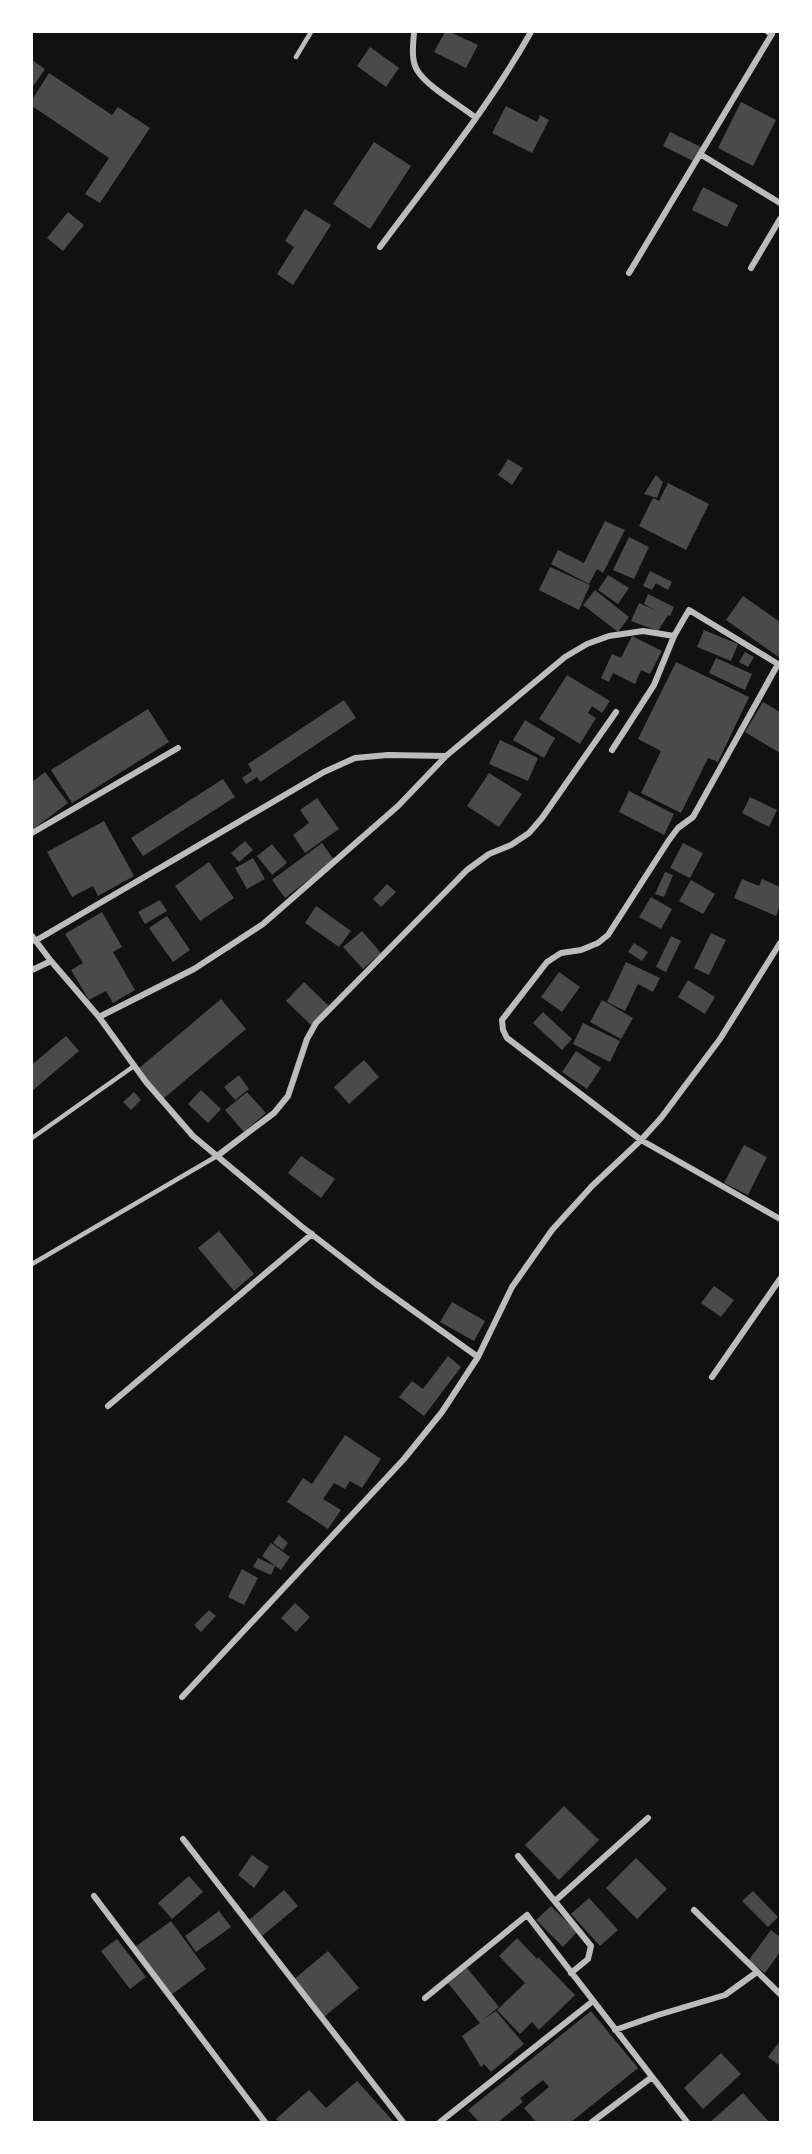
<svg xmlns="http://www.w3.org/2000/svg" width="812" height="2154" font-family="'IBM Plex Sans',sans-serif">
<style>
.building{fill:#4a4a4a}
.lines{fill:none;stroke-linecap:round;stroke-linejoin:round}
.service{stroke:#bcbcbc;stroke-width:4.5}
.minor{stroke:#bcbcbc;stroke-width:6}
</style>
<rect width="100%" height="100%" fill="#111"/>
<path class="building" d="M445,32H450L478,45L466,68L434,52Z
M370,47L399,68L386,87L357,66Z
M32,60L45,69L32,88Z
M49,73L112,115L118,107L150,128L100,203L85,194L109,158L32,106V100Z
M741,102L776,120L753,166L718,148Z
M506,106L537,122L540,115L549,120L532,153L492,133Z
M670,132L701,147L693,161L663,146Z
M374,142L411,166L370,229L333,204Z
M703,187L738,205L727,227L692,210Z
M305,209L331,225L293,285L277,274L294,247L285,241Z
M68,212L84,225L63,251L47,238Z
M508,459L523,468L512,485L498,475Z
M656,475L663,482L657,498L644,494Z
M668,483L709,504L686,550L639,526L653,498L659,501Z
M605,521L625,530L603,573L597,569L589,584L551,564L558,550L584,563Z
M629,537L649,547L634,579L613,570Z
M550,567L590,585L579,610L539,590Z
M650,571L672,582L668,590L656,583L652,590L643,586Z
M608,575L629,588L618,604L598,590Z
M595,590L629,617L618,632L583,605Z
M648,594L674,607L670,616L668,615L658,631L631,621L639,603L657,611L644,604Z
M743,596L780,622V658L726,620Z
M704,630L738,644L731,661L697,647Z
M632,636L662,651L650,674L641,670L635,684L613,673L609,682L601,678L612,654L621,658Z
M745,652L754,657L748,667L739,662Z
M716,658L752,674L745,690L709,673Z
M676,662L749,697L718,762L708,758L681,813L641,793L661,751L638,739Z
M567,675L610,701L602,713L592,706L588,713L596,718L580,744L539,719Z
M344,700L356,718L260,782L257,777L246,784L242,778L252,771L248,764Z
M763,702L780,712V753L745,732Z
M148,709L169,742L72,803L51,770Z
M525,720L555,738L544,758L513,740Z
M500,740L538,758L528,781L489,764Z
M45,772L68,803L32,830V782Z
M489,773L522,794L499,827L467,806Z
M223,779L235,797L143,856L131,838Z
M629,791L674,814L664,835L619,812Z
M750,797L777,810L769,827L742,813Z
M317,798L339,829L305,853L293,835L309,823L300,810Z
M104,821L134,876L98,896L93,886L72,897L47,852Z
M245,841L253,850L239,862L231,853Z
M322,843L334,860L285,898L272,880Z
M683,843L703,853L690,878L670,868Z
M272,844L287,863L272,875L257,856Z
M253,858L265,879L247,889L235,868Z
M209,862L234,898L200,921L175,886Z
M665,872L673,875L664,897L655,894Z
M742,879L759,886L762,879L780,887V905L776,916L734,898Z
M691,880L715,894L703,914L679,901Z
M387,884L396,892L381,907L373,899Z
M651,897L672,909L661,929L639,917Z
M160,900L167,911L145,924L138,912Z
M316,906L351,931L339,947L305,923Z
M102,912L122,947L113,952L135,990L113,1003L106,991L89,1000L71,970L83,963L65,934Z
M167,916L190,950L173,962L149,928Z
M362,931L381,953L363,969L343,947Z
M711,933L726,940L709,975L694,968Z
M671,936L681,941L666,972L656,967Z
M634,943L648,952L642,961L628,952Z
M626,962L660,978L653,992L638,984L625,1011L607,1002Z
M559,972L580,987L562,1012L541,997Z
M688,980L715,997L705,1014L678,997Z
M304,982L330,1007L312,1026L286,1001Z
M221,999L246,1029L163,1099L138,1069Z
M602,1000L633,1018L621,1039L590,1022Z
M543,1012L572,1039L562,1050L533,1023Z
M583,1023L620,1041L610,1062L573,1044Z
M66,1036L79,1051L32,1091V1061L34,1063Z
M576,1051L601,1068L587,1089L562,1072Z
M364,1060L379,1077L349,1104L334,1087Z
M239,1075L249,1089L235,1100L224,1087Z
M201,1090L221,1109L208,1123L188,1104Z
M134,1092L141,1100L131,1110L123,1102Z
M247,1092L266,1113L244,1132L225,1110Z
M744,1145L767,1157L748,1195L724,1183Z
M301,1156L335,1179L321,1198L288,1173Z
M219,1231L254,1274L234,1291L198,1248Z
M714,1286L734,1300L721,1317L701,1303Z
M452,1302L485,1321L474,1341L440,1322Z
M448,1356L461,1367L424,1416L399,1397L412,1381L423,1389Z
M345,1435L381,1459L362,1488L350,1481L345,1489L334,1483L323,1499L341,1510L328,1529L287,1502L303,1478L312,1484Z
M279,1535L288,1543L283,1550L273,1543Z
M271,1543L290,1557L281,1570L262,1556Z
M258,1558L275,1566L271,1575L253,1567Z
M242,1569L258,1578L244,1605L228,1597Z
M295,1603L310,1617L296,1632L281,1618Z
M209,1610L216,1616L201,1632L194,1625Z
M564,1806L599,1840L559,1880L525,1845Z
M252,1855L269,1867L254,1888L238,1875Z
M636,1858L667,1889L637,1919L606,1888Z
M189,1876L203,1892L172,1919L158,1903Z
M284,1890L298,1906L262,1936L249,1920Z
M753,1891L778,1917L768,1927L742,1901Z
M589,1898L618,1930L600,1946L571,1914Z
M551,1906L577,1932L563,1947L536,1920Z
M219,1911L231,1927L196,1952L185,1936Z
M171,1921L206,1969L171,1995L135,1947Z
M771,1930L780,1937V1952L765,1973L748,1961Z
M517,1938L537,1959L538,1957L575,1995L539,2030L532,2022L520,2034L497,2010L525,1983L499,1956Z
M117,1939L146,1977L130,1989L101,1951Z
M328,1951L359,1988L324,2017L293,1980Z
M467,1968L499,2007L482,2020L496,2011L524,2044L491,2072L484,2064L481,2067L462,2036L480,2023L448,1983Z
M591,2011L638,2068L571,2122H536L524,2108L549,2087L543,2080L520,2098L523,2102L498,2122H479L468,2110Z
M780,2041V2066L768,2057Z
M721,2053L741,2074L703,2109L684,2088Z
M357,2081L393,2121L391,2122H279L276,2119L309,2090L326,2108Z
M743,2093L769,2122H710Z"/>
<g class="lines">
<path class="service" d="M296,57L311,32
M32,1138L134,1066
M32,1264L217,1156"/>
<path class="minor" d="M414,33C413,45 411,60 417,70C427,87 460,105 476,118
M700,154L780,203
M380,247C432,177 488,108 531,32
M751,268L780,219
M629,273L772,34L768,32
M780,666L778,664L693,817L678,828L669,840L608,935L598,943L581,950L561,953L547,962L502,1020L503,1030L507,1038L641,1140L780,1219
M612,750L654,685L674,636
M32,833L178,748
M32,936L51,961L99,1017L146,1082L193,1136L301,1226L376,1284L478,1357L512,1287L552,1230L592,1186L641,1140L661,1118L720,1039L780,943
M35,941L324,772L355,758L388,755L446,756
M32,970L51,961
M99,1017L194,969L263,924L398,806L446,756L565,657L587,644L609,636L643,631L674,636L689,610L778,664
M217,1156L274,1113L288,1096L307,1039L316,1023L467,870L489,854L511,845L529,833L542,818L616,712
M712,1377L780,1279
M108,1406L312,1234
M182,1697L404,1459L442,1412L478,1357
M183,1839L403,2122
M518,1856L591,1946L588,1959L571,1973
M94,1896L265,2122
M555,1901L648,1818
M694,1910L780,1994
M425,1998L527,1915L687,2122
M615,2030L658,2015L725,1995L757,1972
M440,2122L593,2001
M592,2122L652,2077"/>
</g>
<rect width="812" height="2154" fill="none" stroke="#ffffff" stroke-width="66"/>
</svg>
